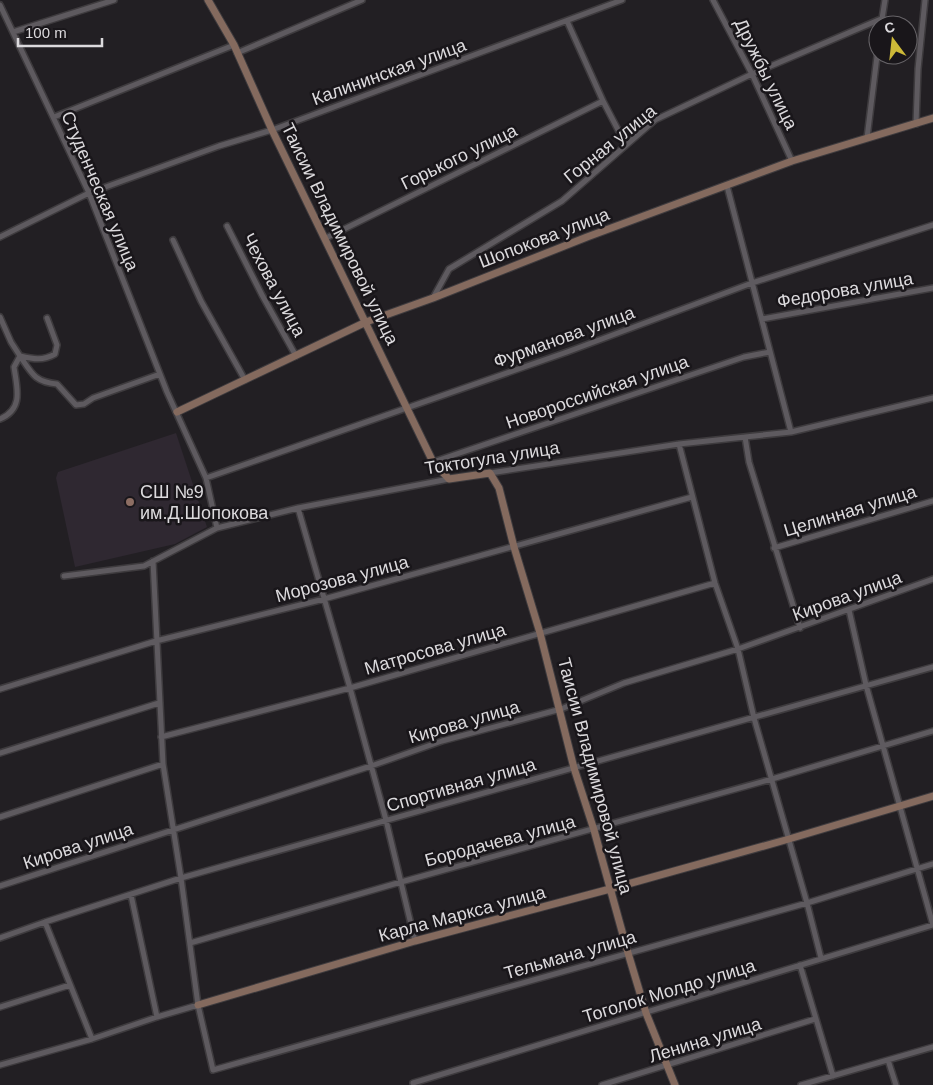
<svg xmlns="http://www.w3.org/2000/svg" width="933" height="1085" font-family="Arial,sans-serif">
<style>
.built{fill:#2f2831}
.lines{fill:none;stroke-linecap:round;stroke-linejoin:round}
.street-casing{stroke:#3e3b3e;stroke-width:8}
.secondary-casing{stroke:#3e3b3e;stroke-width:9}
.street{stroke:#5e5a5f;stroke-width:5}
.secondary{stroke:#846a5e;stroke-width:7}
.education-dot{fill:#8d6e63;stroke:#19161a;stroke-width:2}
.labels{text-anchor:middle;stroke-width:5;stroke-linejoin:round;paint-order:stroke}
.street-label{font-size:18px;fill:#dcdadd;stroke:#19161a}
.poi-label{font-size:18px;fill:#dcdadd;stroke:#19161a;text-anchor:start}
</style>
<rect width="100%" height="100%" fill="#221f23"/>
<path class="built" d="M176,433L207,527L175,544L75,567L56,478L58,472Z"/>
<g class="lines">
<g class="street-casing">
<path id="street" d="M713,0L752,74L792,161
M0,5L89,193L167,392L206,478L217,528
M567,21L603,101L626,145
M881,25L885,0
M13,32L114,0
M237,53L362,0
M54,117L234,45
M916,124L918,69L925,0
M867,138L878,48
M727,186L791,432
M227,226L262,295L296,356
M0,237L89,193L219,146L272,130L622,0
M326,238L603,101
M173,240L201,301L245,380
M433,298L449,269L562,201L655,120L752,74L881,19
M0,317L11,342L20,356C33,359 43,361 55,354L57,345L47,318
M762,319L933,288
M0,419C24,409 17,388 14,367L20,356C32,374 35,382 57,384L76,405L84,404L93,398L160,374
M745,437L749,462L800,628
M679,444L715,583L738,649L754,718L807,903L821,958
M433,462L744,357L770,352
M490,473L679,444L791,432L933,398
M206,478L567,352L752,283L933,225
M298,508L350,688L386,820L415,941
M774,548L933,501
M153,561L163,764L181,878L198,1005L213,1070L807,903L933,864
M64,576L144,566L217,528L298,508L449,479
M849,610L866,685L933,925
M0,689L156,641L324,599L692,497
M161,737L350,688L715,583
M0,753L159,703
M0,817L163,764
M0,886L371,766L442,741L561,709L624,683L738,649L933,579
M131,895L157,1017
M45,922L92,1039
M0,938L45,922L181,878L933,667
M190,943L401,882L772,779L933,731
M800,965L833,1076
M0,1007L70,985
M888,1060L896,1085
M0,1065L92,1039L157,1017L198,1005
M413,1083L933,925
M602,1085L815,1019
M801,1085L933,1047"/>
</g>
<g class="secondary-casing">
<path id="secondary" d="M208,0L234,45L272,130L433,462L449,479L490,473L499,488L514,547L540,633L574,768L594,830L628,953L646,1013L675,1085
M177,412L366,322L433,298L587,237L792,161L933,118
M198,1005L415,941L610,889L789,839L933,796"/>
</g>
<use href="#street" class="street"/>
<use href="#secondary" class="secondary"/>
</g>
<circle class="education-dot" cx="130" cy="502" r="5"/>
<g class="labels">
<g class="street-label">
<text transform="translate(389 72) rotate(-20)" y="6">Калининская улица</text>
<text transform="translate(766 74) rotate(64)" y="6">Дружбы улица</text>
<text transform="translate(610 144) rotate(-39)" y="6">Горная улица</text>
<text transform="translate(459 157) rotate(-26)" y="6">Горького улица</text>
<text transform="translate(100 191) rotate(67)" y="6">Студенческая улица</text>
<text transform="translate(340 234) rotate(64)" y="6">Таисии Владимировой улица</text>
<text transform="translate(544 238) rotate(-21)" y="6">Шопокова улица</text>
<text transform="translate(274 285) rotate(62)" y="6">Чехова улица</text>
<text transform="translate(845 290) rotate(-10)" y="6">Федорова улица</text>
<text transform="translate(564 337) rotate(-20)" y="6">Фурманова улица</text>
<text transform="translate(597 392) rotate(-19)" y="6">Новороссийская улица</text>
<text transform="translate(492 458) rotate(-9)" y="6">Токтогула улица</text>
<text transform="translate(850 511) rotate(-17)" y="6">Целинная улица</text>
<text transform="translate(342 579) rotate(-15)" y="6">Морозова улица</text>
<text transform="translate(847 596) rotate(-20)" y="6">Кирова улица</text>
<text transform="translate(435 649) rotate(-16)" y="6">Матросова улица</text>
<text transform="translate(464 722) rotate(-16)" y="6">Кирова улица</text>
<text transform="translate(595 776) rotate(75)" y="6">Таисии Владимировой улица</text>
<text transform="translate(461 785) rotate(-16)" y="6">Спортивная улица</text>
<text transform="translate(500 841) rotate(-15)" y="6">Бородачева улица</text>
<text transform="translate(78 846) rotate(-18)" y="6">Кирова улица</text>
<text transform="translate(462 914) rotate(-15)" y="6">Карла Маркса улица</text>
<text transform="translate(570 955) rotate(-16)" y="6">Тельмана улица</text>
<text transform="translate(669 991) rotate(-17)" y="6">Тоголок Молдо улица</text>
<text transform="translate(705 1040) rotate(-17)" y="6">Ленина улица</text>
</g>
<g class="poi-label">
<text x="140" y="498">СШ №9<tspan x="140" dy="21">им.Д.Шопокова</tspan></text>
</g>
</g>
<g transform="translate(893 40) rotate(345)"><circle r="24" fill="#19161a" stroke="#676468"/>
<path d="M0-4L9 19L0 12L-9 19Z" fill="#cdb938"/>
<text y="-8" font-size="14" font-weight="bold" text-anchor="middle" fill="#dcdadd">С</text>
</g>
<path d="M18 38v8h84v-8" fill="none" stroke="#dcdadd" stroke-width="2.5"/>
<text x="25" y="38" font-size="15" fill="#dcdadd" stroke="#19161a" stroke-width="4" paint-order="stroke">100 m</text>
</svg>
